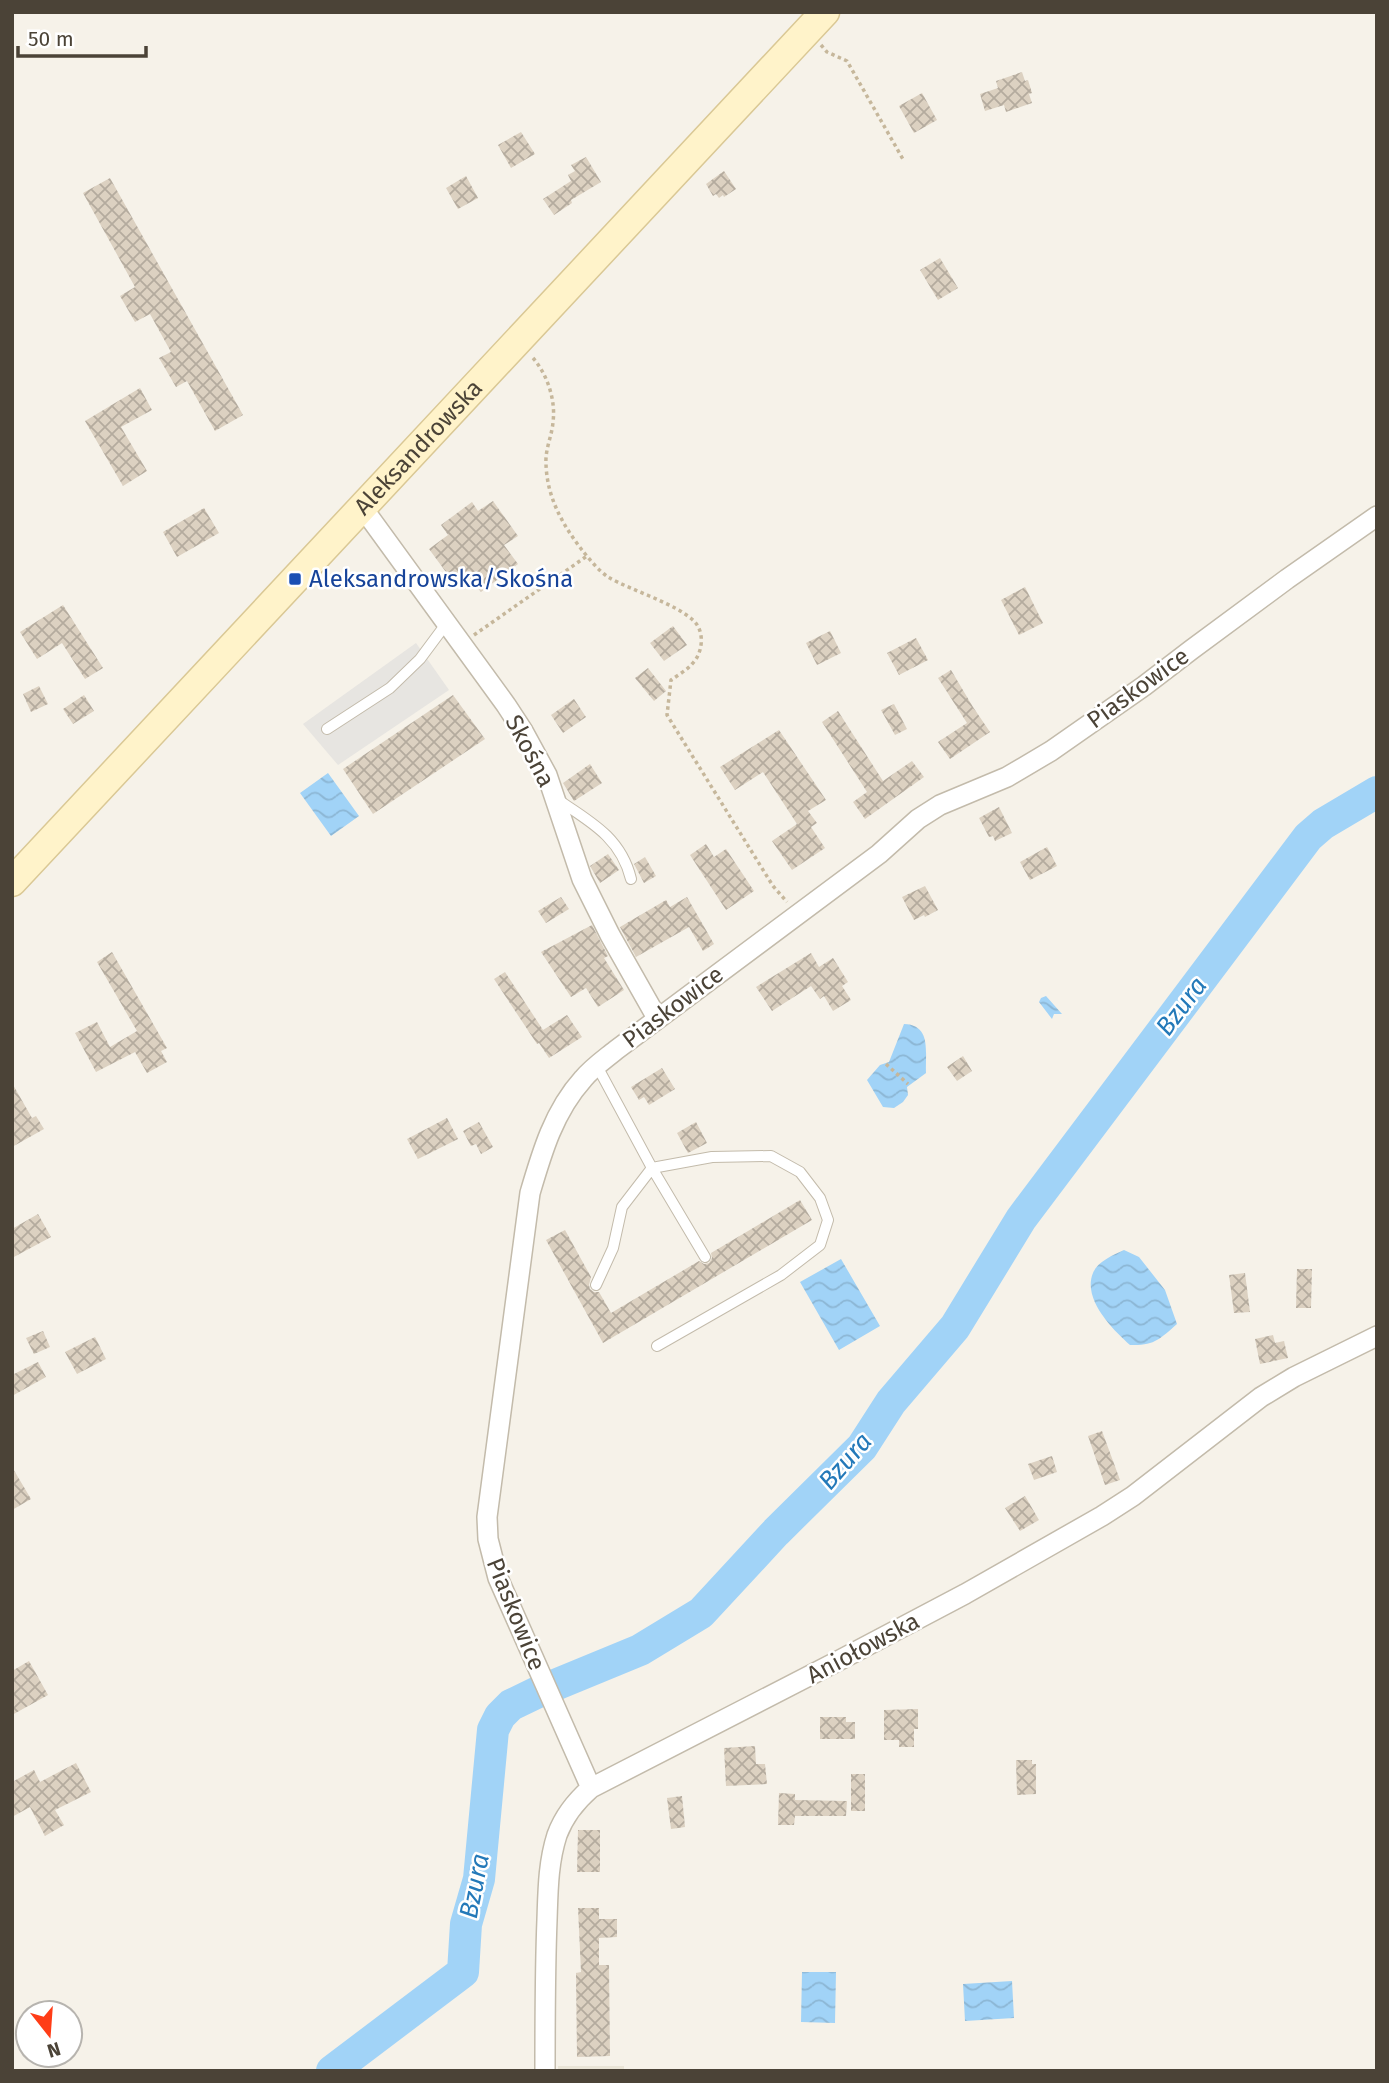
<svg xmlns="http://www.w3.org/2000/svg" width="1389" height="2083" font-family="'Fira Sans',sans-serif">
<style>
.residential{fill:#eae5d7}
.parking{fill:#e7e5e1}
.water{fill:url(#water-waves)}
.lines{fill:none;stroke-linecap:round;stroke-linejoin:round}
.river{stroke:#a1d3f7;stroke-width:32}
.building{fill:url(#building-cross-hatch)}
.lane-casing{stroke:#c3bbab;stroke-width:12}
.street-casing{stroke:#c3bbab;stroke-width:22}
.secondary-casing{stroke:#dac895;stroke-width:31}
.path{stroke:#c6b79b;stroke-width:3.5;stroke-dasharray:3.5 3.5;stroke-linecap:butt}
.lane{stroke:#fff;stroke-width:10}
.street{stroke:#fff;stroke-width:19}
.secondary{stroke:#fff3ca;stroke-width:28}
.transit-dot{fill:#1a4fb4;stroke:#fff;stroke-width:2.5}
.labels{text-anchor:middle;stroke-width:5;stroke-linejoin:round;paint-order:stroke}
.street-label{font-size:24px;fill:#4b4337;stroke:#fff}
.transit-label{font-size:24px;fill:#164399;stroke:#fff;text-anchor:start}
.water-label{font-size:26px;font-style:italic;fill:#2379b9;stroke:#fff}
</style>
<defs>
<pattern id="water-waves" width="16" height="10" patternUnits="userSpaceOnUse" patternTransform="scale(1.75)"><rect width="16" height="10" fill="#a1d3f7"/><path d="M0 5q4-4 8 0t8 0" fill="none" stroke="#8cb6d4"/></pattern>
<pattern id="building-cross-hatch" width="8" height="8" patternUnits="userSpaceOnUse" patternTransform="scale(1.75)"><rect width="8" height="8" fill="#dcd1c1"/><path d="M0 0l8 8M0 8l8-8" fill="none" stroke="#b4ab9e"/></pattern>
</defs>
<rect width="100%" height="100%" fill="#f6f2e9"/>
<path class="residential" d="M558,2066H624V2071H558Z"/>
<path class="parking" d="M416,643L449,690L338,765L303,724Z"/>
<path class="water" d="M328,773L359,816L331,836L300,793Z
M1046,996L1062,1014H1054L1052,1019L1039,1002L1041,998Z
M904,1024C932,1025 925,1052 926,1073L907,1087L908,1095L903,1102L894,1108L883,1107L867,1080L880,1065L889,1062Z
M1124,1250L1139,1257L1165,1290L1177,1324C1160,1339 1154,1346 1130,1345C1113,1330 1082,1299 1093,1273C1097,1262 1113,1255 1124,1250Z
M841,1259L880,1326L839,1350L800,1282Z
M802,1972H836L835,2023L801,2022Z
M1012,1981L1014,2018L965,2021L963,1984Z"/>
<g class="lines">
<path class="river" d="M332,2071L463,1972L466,1924L479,1879L493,1730L500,1716L511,1705L538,1692L640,1650L701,1613L776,1532L862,1447L891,1402L955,1327L1021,1219L1308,837L1323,824L1377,792"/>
</g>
<path class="building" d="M1022,72L1025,81L1028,80L1032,93L1029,94L1032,103L1006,112L1004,105L985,111L980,94L998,88L996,81Z
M922,93L937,120L914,133L899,106Z
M521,132L535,154L511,168L498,145Z
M586,157L601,182L571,200L572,203L554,215L543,199L571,181L568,175L575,171L571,165Z
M724,171L736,189L724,197L723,195L719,198L716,194L713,196L706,184Z
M466,176L478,198L458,209L446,188Z
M110,178L243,415L215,431L187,381L176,387L159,358L171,352L150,314L135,322L120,296L135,287L83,193Z
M940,258L958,288L938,300L920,270Z
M140,388L152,410L121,427L147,471L123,486L85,421Z
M493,501L518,536L504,545L518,564L481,592L467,574L454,583L429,549L448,535L441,525L472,502L478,511Z
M204,508L219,533L177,557L163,532Z
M1025,587L1043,623L1019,635L1001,600Z
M63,605L103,668L85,679L62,643L37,659L20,632Z
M673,626L687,645L664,661L650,643Z
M830,631L841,653L817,665L806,643Z
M916,638L928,660L899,675L887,653Z
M648,668L666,691L654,701L635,678Z
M951,670L973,707L990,732L950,759L938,742L967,723L938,678Z
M39,686L48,704L31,712L23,694Z
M84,695L94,711L73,724L63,709Z
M453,695L485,739L373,814L343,769Z
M574,699L586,717L563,733L551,715Z
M894,704L907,729L895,735L881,710Z
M838,711L883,781L912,761L924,777L865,819L853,802L867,792L822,722Z
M779,730L826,800L808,811L817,823L811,827L825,848L792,870L772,841L797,824L763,772L735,790L720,767Z
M590,764L602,783L574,801L563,783Z
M999,807L1012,833L995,841L993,836L989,837L979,818Z
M706,844L714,857L726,849L754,891L726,910L690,855Z
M1047,847L1057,866L1030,880L1020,862Z
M608,854L619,870L600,883L590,866Z
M645,857L656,876L644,883L634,864Z
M925,886L938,910L925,917L924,915L914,920L902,897Z
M561,897L569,909L546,923L538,911Z
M687,897L714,944L703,951L689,927L636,957L620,927L666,900L670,907Z
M592,925L608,956L604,958L624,990L598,1007L586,988L571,997L541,952Z
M112,952L167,1048L161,1051L167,1062L147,1073L135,1052L96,1072L75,1033L97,1022L110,1047L137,1031L97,962Z
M811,953L819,967L833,958L848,982L842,986L851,1000L833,1011L824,996L820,999L811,986L772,1011L756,987Z
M505,972L543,1030L567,1015L582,1037L549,1058L539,1043L537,1044L494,979Z
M963,1056L972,1071L957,1081L947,1067Z
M662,1068L675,1089L649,1105L644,1097L639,1100L631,1087Z
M12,1083L32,1118L36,1116L44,1129L12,1147Z
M447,1118L458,1139L418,1159L407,1139Z
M479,1122L493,1147L481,1154L476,1144L471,1146L463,1131Z
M696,1122L707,1143L688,1153L677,1133Z
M800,1200L812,1220L603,1343L546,1240L565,1230L591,1277L589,1285L590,1289L594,1292H599L611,1313L699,1261L704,1264L709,1263L712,1258L711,1253Z
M38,1214L51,1237L12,1258V1229Z
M1297,1269H1312L1311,1308H1296Z
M1245,1273L1250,1312L1234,1313L1229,1275Z
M43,1331L50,1347L34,1354L26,1338Z
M1273,1335L1275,1343L1284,1341L1288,1358L1260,1364L1255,1339Z
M95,1337L106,1359L77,1374L65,1352Z
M38,1362L46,1377L12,1396V1375Z
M1102,1431L1120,1480L1105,1485L1088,1436Z
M1052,1456L1057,1472L1034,1480L1028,1464Z
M12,1467L31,1499L12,1510Z
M1025,1496L1039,1520L1020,1531L1005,1508Z
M29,1661L48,1695L12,1715V1671Z
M918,1709V1729H914V1747H899V1740H884V1710Z
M820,1717H846V1722H855V1739H820Z
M755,1746L756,1764H765L767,1784L726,1786L724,1748Z
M1016,1760H1032V1764H1036V1794L1017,1795Z
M76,1763L91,1792L55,1810L64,1825L45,1836L30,1807L12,1817V1782L34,1770L40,1782Z
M851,1774H865V1811H851Z
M779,1793L795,1794V1800L847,1801L846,1816H795L794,1825H778Z
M682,1796L685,1827L671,1829L667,1798Z
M578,1830H600V1872H577Z
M578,1908H599V1919H617V1937L599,1938V1965H609L610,2056L577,2057L576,1973L581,1972Z"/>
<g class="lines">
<g class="lane-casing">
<path id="lane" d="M327,729L390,688L420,659L446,624
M558,800C591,822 621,838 631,879
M597,1066L652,1168L705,1257
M596,1285L613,1248L622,1207L652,1168L712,1157L771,1156L800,1172L820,1198L828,1220L820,1245L781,1275L657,1346"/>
</g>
<g class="street-casing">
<path id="street" d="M362,507L506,705L523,731L547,775L582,879L610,935L657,1018
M591,1788L498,1578L488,1539L487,1517L530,1193C542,1152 554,1111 583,1079C592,1068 605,1059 616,1050L879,854L918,819L940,805L1007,777L1051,751L1144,686L1191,650L1287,579L1377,516
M545,2071C545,2021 545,1970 547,1920C548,1891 548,1863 557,1835C564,1816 576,1801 591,1788L838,1661L965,1594L1102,1516L1133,1496L1261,1397L1294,1377L1377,1336"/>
</g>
<g class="secondary-casing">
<g id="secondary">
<path id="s1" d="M12,882L825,12"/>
</g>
</g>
<path class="path" d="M821,45L827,52L847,61L904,161
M533,358C547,374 556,400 553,422C552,436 545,449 546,464C547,497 562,524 582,550C589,559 599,571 608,577C632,591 675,603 694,621C705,632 703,653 692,664C687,670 678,675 671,680L667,715L773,886L787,902
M474,635L587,556
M886,1064L908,1084"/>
<use href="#lane" class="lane"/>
<use href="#street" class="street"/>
<use href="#secondary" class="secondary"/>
</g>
<rect class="transit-dot" x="288" y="572" width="14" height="14" rx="3.5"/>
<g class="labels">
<g class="street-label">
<text dy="8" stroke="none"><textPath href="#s1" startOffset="595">Aleksandrowska</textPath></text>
<text transform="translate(1138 688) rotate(-36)" y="8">Piaskowice</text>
<text transform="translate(530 751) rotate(62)" y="8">Skośna</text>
<text transform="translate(673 1007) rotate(-37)" y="8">Piaskowice</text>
<text transform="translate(516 1614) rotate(68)" y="8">Piaskowice</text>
<text transform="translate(863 1648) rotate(-28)" y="8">Aniołowska</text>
</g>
<g class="transit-label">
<text x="309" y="587">Aleksandrowska/Skośna</text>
</g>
<g class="water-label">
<text transform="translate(1181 1006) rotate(-53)" y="9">Bzura</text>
<text transform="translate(845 1461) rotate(-49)" y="9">Bzura</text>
<text transform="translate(474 1886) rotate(-79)" y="9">Bzura</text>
</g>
</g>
<rect width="1389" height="2083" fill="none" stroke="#4b4337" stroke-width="28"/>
<g transform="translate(49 2034) rotate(163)"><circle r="33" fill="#ffffff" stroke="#b7b4af" stroke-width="2"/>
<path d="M0-5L12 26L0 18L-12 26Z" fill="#ff3d17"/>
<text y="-10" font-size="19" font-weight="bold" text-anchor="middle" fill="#4b4337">N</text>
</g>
<path d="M18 46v10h128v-10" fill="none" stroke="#4b4337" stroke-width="3.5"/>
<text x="28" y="46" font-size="21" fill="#4b4337" stroke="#ffffff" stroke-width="5" paint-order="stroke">50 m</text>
</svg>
